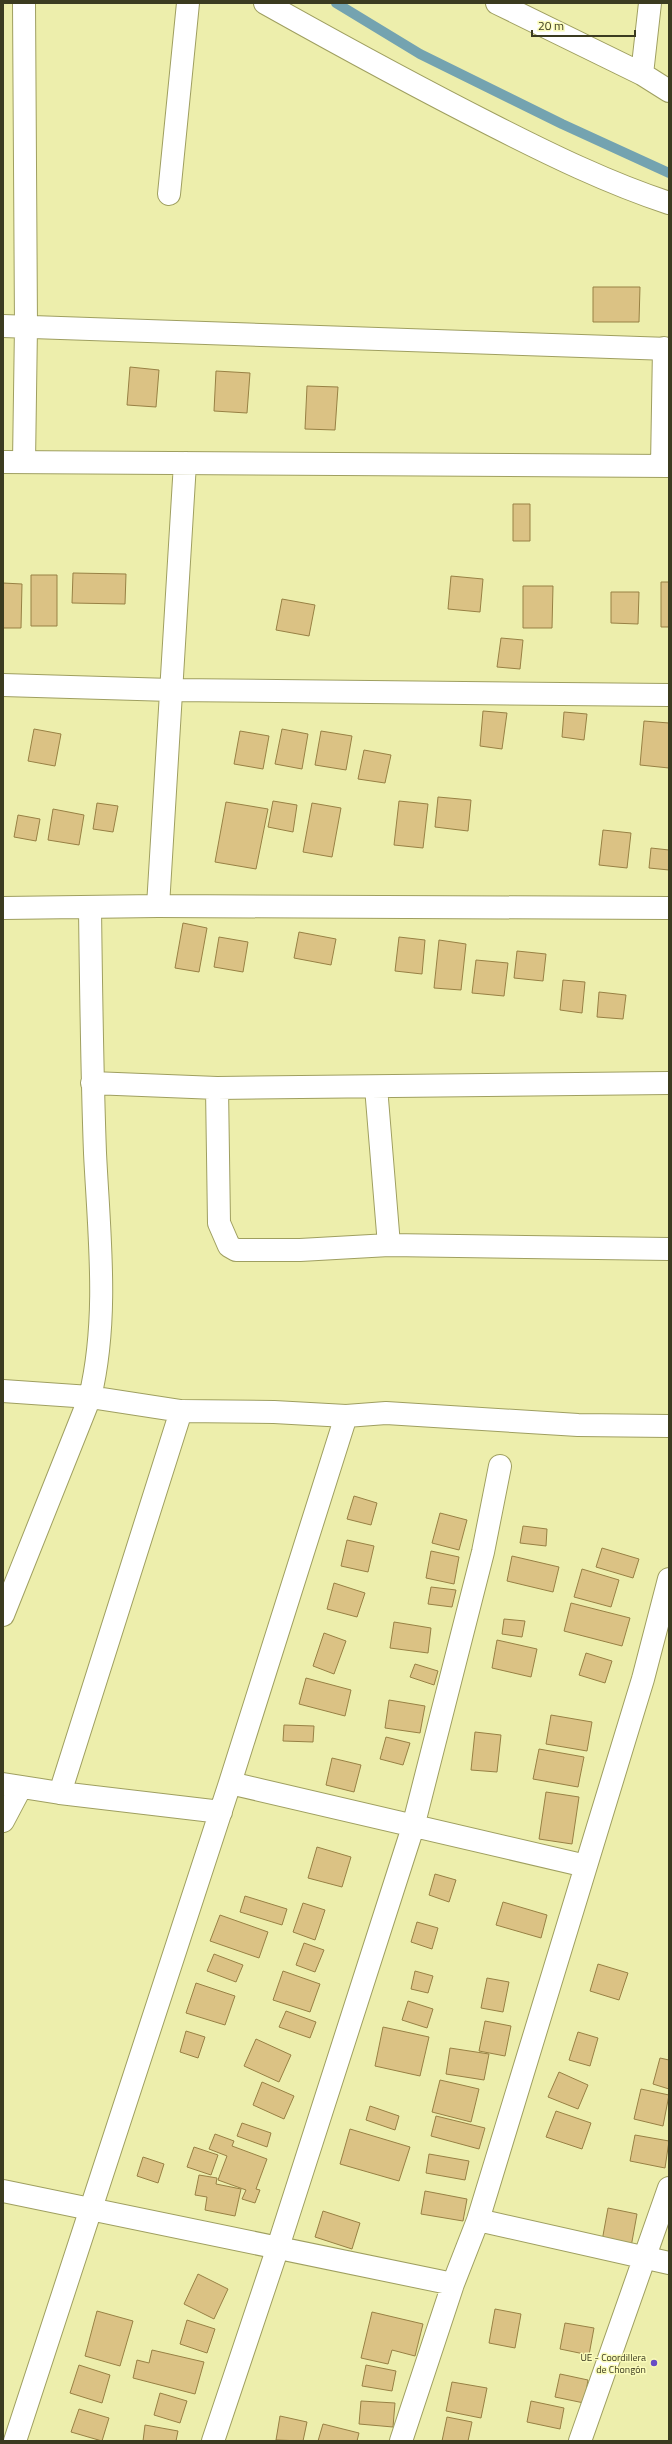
<svg xmlns="http://www.w3.org/2000/svg" width="672" height="2444" font-family="'Titillium Web',sans-serif">
<style>
.lines{fill:none;stroke-linecap:round;stroke-linejoin:round}
.stream{stroke:#74a3b0;stroke-width:10}
.building{fill:#dbc284;stroke:#988144}
.minor-casing{stroke:#9f9f60;stroke-width:24}
.minor{stroke:#fff;stroke-width:22}
.poi-dot{fill:#674cc5;stroke:#fafbb9;stroke-width:1.5}
.labels{text-anchor:middle;stroke-width:3;stroke-linejoin:round;paint-order:stroke}
.poi-label{font-size:10px;fill:#3b3b20;stroke:#fafbb9;text-anchor:end}
</style>
<rect width="100%" height="100%" fill="#edeeac"/>
<g class="lines">
<path class="stream" d="M336,3L420,54L562,124L669,173"/>
</g>
<path class="building" d="M593,287H640L639,322H593Z
M130,367L159,370L156,407L127,405Z
M216,371L250,373L247,413L214,411Z
M307,386L338,387L335,430L305,429Z
M513,504H530V541H513Z
M73,573L126,574L125,604L72,603Z
M31,575H57V626H31Z
M451,576L483,579L480,612L448,609Z
M661,582H669V627H661Z
M3,583L22,584L21,628H3Z
M523,586H553L552,628H523Z
M611,592H639L638,624L611,623Z
M282,599L315,605L309,636L276,630Z
M501,638L523,640L520,669L497,667Z
M483,711L507,713L502,749L480,746Z
M564,712L587,714L584,740L562,737Z
M644,721L669,723V768L640,765Z
M34,729L61,734L55,766L28,761Z
M282,729L308,734L302,769L275,764Z
M240,731L269,736L263,769L234,764Z
M321,731L352,736L346,770L315,765Z
M364,750L391,755L385,783L358,779Z
M438,797L471,800L468,831L435,827Z
M273,801L297,805L293,832L268,827Z
M399,801L428,804L423,848L394,845Z
M226,802L268,809L256,869L215,862Z
M97,803L118,806L113,832L93,829Z
M312,803L341,808L332,857L303,852Z
M53,809L84,815L79,845L48,840Z
M18,815L40,819L36,841L14,837Z
M603,830L631,833L627,868L599,865Z
M651,848L669,850V870L649,868Z
M183,923L207,928L199,972L175,968Z
M299,932L336,939L331,965L294,958Z
M219,937L248,942L243,972L214,967Z
M399,937L425,940L422,974L395,971Z
M439,940L466,944L461,990L434,988Z
M517,951L546,954L543,981L514,978Z
M476,960L508,963L504,996L472,993Z
M563,980L585,982L582,1013L560,1010Z
M599,992L626,995L623,1019L597,1017Z
M354,1496L377,1503L371,1525L347,1519Z
M440,1513L467,1520L459,1550L432,1543Z
M523,1526L547,1529L546,1546L520,1543Z
M347,1540L374,1546L368,1572L341,1566Z
M602,1548L639,1559L633,1578L596,1567Z
M431,1551L459,1557L454,1584L426,1578Z
M512,1556L559,1567L553,1592L507,1581Z
M582,1569L619,1580L611,1607L574,1597Z
M334,1583L365,1593L357,1617L327,1609Z
M431,1587L456,1590L452,1607L428,1604Z
M571,1603L630,1618L622,1646L564,1631Z
M504,1619L525,1621L522,1637L502,1634Z
M394,1622L431,1628L428,1653L390,1648Z
M324,1633L346,1641L334,1674L313,1666Z
M497,1640L537,1649L531,1677L492,1668Z
M586,1653L612,1661L605,1683L579,1675Z
M415,1664L438,1671L434,1685L410,1677Z
M306,1678L351,1690L345,1716L299,1704Z
M389,1700L425,1706L420,1733L385,1728Z
M551,1715L592,1722L587,1751L546,1744Z
M284,1725L314,1726L313,1742L283,1741Z
M475,1732L501,1735L497,1772L471,1770Z
M386,1737L410,1743L403,1765L380,1759Z
M539,1749L584,1757L578,1787L533,1779Z
M332,1758L361,1765L354,1792L326,1785Z
M546,1792L579,1797L572,1844L539,1839Z
M317,1847L351,1857L342,1887L308,1878Z
M435,1874L456,1880L449,1902L429,1895Z
M245,1896L287,1909L282,1925L240,1912Z
M503,1902L547,1915L541,1938L496,1925Z
M303,1903L325,1910L315,1940L293,1932Z
M220,1915L268,1932L259,1958L210,1941Z
M417,1922L438,1928L432,1949L411,1942Z
M304,1943L324,1950L315,1972L296,1965Z
M214,1954L243,1965L236,1982L207,1971Z
M598,1964L628,1973L619,2000L590,1991Z
M283,1971L320,1984L310,2012L273,2000Z
M415,1971L433,1976L428,1993L411,1989Z
M487,1978L509,1982L503,2012L481,2008Z
M196,1983L235,1996L225,2025L186,2013Z
M408,2001L433,2009L427,2028L402,2020Z
M286,2011L316,2022L310,2038L279,2027Z
M485,2021L511,2026L505,2056L479,2051Z
M383,2027L429,2037L420,2076L375,2066Z
M186,2031L205,2037L198,2058L180,2052Z
M578,2032L598,2038L590,2066L569,2060Z
M256,2039L291,2055L279,2082L244,2066Z
M450,2048L489,2054L484,2080L446,2074Z
M660,2058L669,2060V2089L653,2084Z
M559,2072L588,2085L578,2109L548,2097Z
M440,2080L479,2089L471,2122L432,2112Z
M262,2082L294,2096L284,2119L253,2105Z
M641,2089L669,2095L663,2126L634,2119Z
M370,2106L399,2116L395,2130L366,2120Z
M556,2111L591,2123L582,2149L546,2137Z
M436,2116L485,2128L479,2149L431,2136Z
M242,2123L271,2133L267,2147L237,2136Z
M350,2129L410,2147L399,2181L340,2164Z
M215,2134L234,2141L232,2146L267,2159L256,2189L260,2190L255,2203L242,2199L246,2190L218,2180L227,2156L209,2149Z
M635,2135L669,2141L665,2168L630,2161Z
M194,2147L218,2155L211,2175L187,2167Z
M429,2154L469,2161L465,2180L426,2173Z
M143,2157L164,2164L158,2183L137,2176Z
M199,2175L217,2178L216,2184L241,2189L235,2216L205,2210L207,2197L195,2195Z
M425,2191L467,2199L463,2221L421,2214Z
M608,2208L637,2214L631,2247L602,2241Z
M323,2211L360,2223L352,2249L315,2237Z
M198,2274L228,2289L214,2319L184,2304Z
M495,2309L521,2314L515,2348L489,2343Z
M97,2311L133,2321L120,2366L85,2356Z
M372,2312L423,2324L415,2356L392,2350L388,2364L361,2358Z
M187,2320L215,2329L207,2353L180,2344Z
M565,2323L594,2328L589,2355L560,2349Z
M152,2350L204,2362L195,2394L133,2378L137,2360L149,2363Z
M79,2365L110,2375L102,2403L70,2393Z
M366,2365L396,2371L392,2391L362,2386Z
M560,2374L588,2380L584,2403L555,2397Z
M452,2382L487,2388L481,2418L446,2411Z
M160,2393L187,2401L180,2423L154,2415Z
M361,2401L395,2403L393,2427L359,2424Z
M531,2401L564,2408L560,2429L527,2422Z
M79,2409L109,2418L102,2441L71,2432Z
M280,2416L307,2422L303,2441L276,2440Z
M447,2417L472,2422L468,2441H442Z
M323,2424L359,2433L357,2441H318Z
M145,2425L178,2431L176,2441H143Z"/>
<g class="lines">
<g class="minor-casing">
<path id="minor" d="M265,3C340,45 415,86 492,125C549,154 608,183 669,203
M497,3L642,74L669,91
M642,74L650,3
M169,194L188,3
M3,326L669,349
M3,462L669,466
M24,462L26,326L24,3
M662,466L664,348
M3,685L171,690L669,695
M158,906L185,463
M3,908L158,906L669,908
M92,1083L217,1088L669,1083
M376,1087L389,1245
M217,1088L219,1223L229,1246L236,1250H300L389,1245L669,1249
M3,1391L90,1397L181,1411L274,1412L346,1416L386,1413L578,1425L669,1426
M3,1615L90,1397C109,1318 99,1234 95,1153C92,1072 91,990 90,908
M230,1783L586,1866
M3,1784L60,1793L221,1812
M60,1793L181,1411
M3,1821L21,1787
M3,2191L453,2284
M478,2220L669,2263
M15,2441L230,1783L346,1416
M213,2441L278,2247L413,1827L483,1552L500,1466
M401,2441L453,2284L478,2220L643,1679L669,1579
M580,2441L669,2188"/>
</g>
<use href="#minor" class="minor"/>
</g>
<circle class="poi-dot" cx="654" cy="2363" r="4"/>
<g class="labels">
<g class="poi-label">
<text x="646" y="2361">UE - Coordillera<tspan x="646" dy="12">de Chongón</tspan></text>
</g>
</g>
<rect width="672" height="2444" fill="none" stroke="#3b3b20" stroke-width="8"/>
<path d="M532 30v6h103v-6" fill="none" stroke="#3b3b20" stroke-width="2"/>
<text x="538" y="30" font-size="12" fill="#3b3b20" stroke="#fafbb9" stroke-width="3" paint-order="stroke">20 m</text>
</svg>
